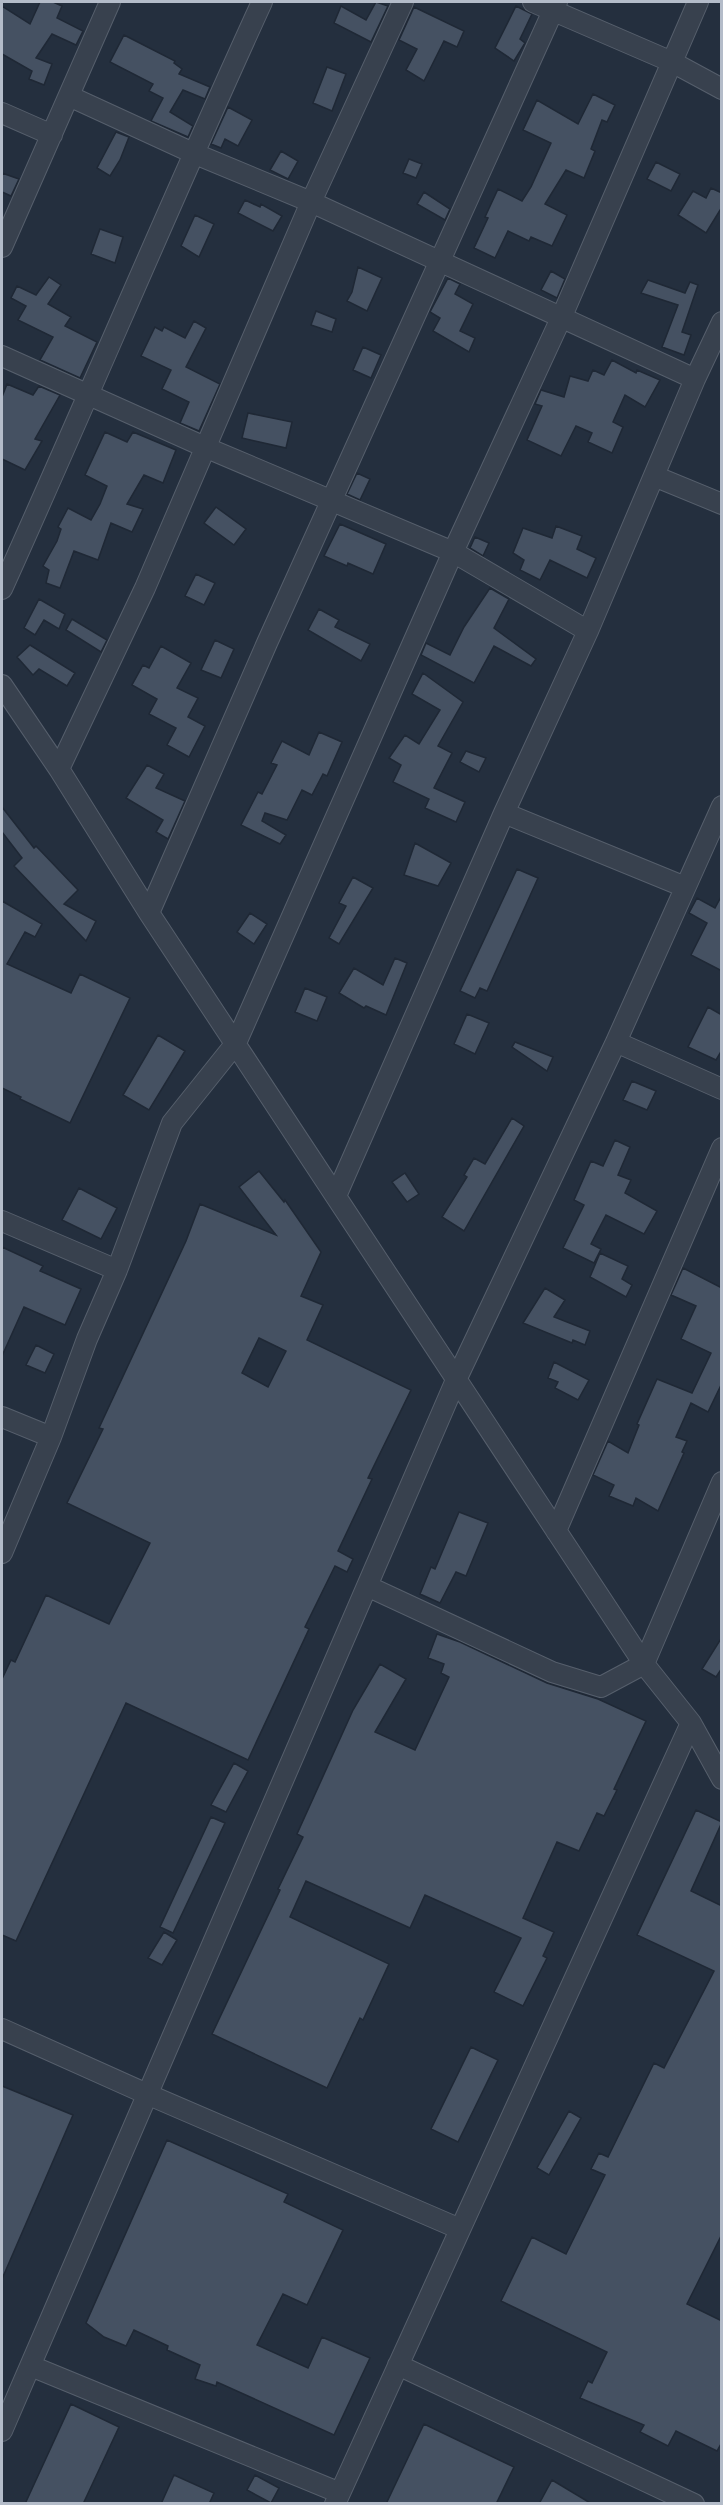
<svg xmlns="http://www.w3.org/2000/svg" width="723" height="2505" font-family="'Fira Sans',sans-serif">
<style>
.building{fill:#455162;stroke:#1f2835;stroke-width:1.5;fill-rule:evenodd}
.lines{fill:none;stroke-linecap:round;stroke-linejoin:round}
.street-casing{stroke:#565f6c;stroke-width:22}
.street{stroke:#38414e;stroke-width:20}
</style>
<rect width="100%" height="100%" fill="#242f3e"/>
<path class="building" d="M40,2H53L62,6L57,18L83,31L76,45L52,34L36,58L52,64L44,85L29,79L32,71L2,54V6L30,24Z
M376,2L388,6L371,42L334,23L341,6L366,20Z
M516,6L532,14L520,39L525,43L514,61L495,48Z
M414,7L464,31L457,47L444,41L424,81L406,70L417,49L399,40Z
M124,35L175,61L174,63L182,69L179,74L210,87L205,99L183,90L170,112L193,126L188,137L151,121L163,98L149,91L153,84L110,62Z
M327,67L346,74L332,111L313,103Z
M593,94L615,105L607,122L602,120L591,149L595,151L584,178L566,170L545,204L567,215L552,246L531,237L529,241L508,231L495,258L474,248L488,218L485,217L498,189L522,201L531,187L551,143L523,130L537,100L578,124Z
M228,107L252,120L238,146L225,139L221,148L211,144Z
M116,132L129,137L120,160L110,176L97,168Z
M281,151L298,161L288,179L270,170Z
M409,159L422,164L416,178L403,173Z
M656,162L680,174L671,191L647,179Z
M2,173L19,179L11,196L2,192Z
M711,188L722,193V207L706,233L678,215L693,191L706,198Z
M424,192L450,209L445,220L417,204Z
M245,200L260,207L261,204L282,216L273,231L238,213Z
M195,215L214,224L199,257L181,246Z
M100,229L123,237L115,263L91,254Z
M358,267L382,278L367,311L347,301L352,292Z
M551,271L565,279L557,298L541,290Z
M49,277L61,285L48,304L71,317L65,326L97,342L80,378L40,360L53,337L18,320L26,306L11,298L17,286L36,295Z
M448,278L460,284L455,294L473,304L460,331L475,338L469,352L433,331L440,318L430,312Z
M648,280L685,293L690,282L698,285L682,332L691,335L684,355L662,347L678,305L641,293Z
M316,311L336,319L332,332L311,325Z
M194,321L206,328L186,367L220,384L199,431L180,423L189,402L162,389L171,370L141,356L155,327L162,331L164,327L185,338Z
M363,347L381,355L371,378L353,370Z
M612,360L636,373L637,370L660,380L645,407L625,395L613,422L623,427L612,453L588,442L592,433L576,426L561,456L527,440L542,406L535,404L541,390L564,397L570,376L588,381L593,370L604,375Z
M7,384L33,395L39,386L60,395L35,439L42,441L25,470L2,459V397Z
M248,413L292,422L286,448L242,438Z
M105,432L127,442L133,432L176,450L163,483L144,475L127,504L143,509L132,532L111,523L98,560L74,551L60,588L46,583L49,570L43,566L57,541L61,529L58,527L68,508L91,520L100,504L107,486L85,475Z
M357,473L370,479L360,500L347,494Z
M216,507L246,529L234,545L204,523Z
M340,524L386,544L373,574L348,563L347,566L324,556Z
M556,526L582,536L577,549L596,558L587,578L550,560L540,580L520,570L524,560L513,553L523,528L552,538Z
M475,537L489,543L483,556L470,548Z
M196,574L215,583L204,605L185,596Z
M490,588L509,599L494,628L536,659L531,666L494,646L474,683L421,655L426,643L450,655L464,627Z
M39,599L65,614L59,629L44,620L35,635L24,628Z
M319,609L339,620L335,627L370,644L361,661L308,630Z
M72,619L107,640L101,652L66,630Z
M215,640L234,649L221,678L201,670Z
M30,645L75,673L67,686L39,669L33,675L17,657Z
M161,646L191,663L177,688L198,698L188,717L205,726L189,757L167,745L176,728L149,714L157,699L132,685L143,665L149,668Z
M423,673L463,702L438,746L452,753L434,788L465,802L456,822L425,808L429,799L393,782L401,765L389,758L405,735L419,744L440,710L412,694Z
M319,732L342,742L327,776L323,774L312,795L302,790L287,820L265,813L262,821L286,835L280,844L241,825L258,792L262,794L277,765L271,763L282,741L309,755Z
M466,751L486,758L479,772L460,762Z
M147,765L164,774L156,788L185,801L168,839L156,832L163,820L126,798Z
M2,807L34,848L36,846L78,890L64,904L96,921L86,941L14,866L22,858L2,832Z
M415,843L451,863L438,886L404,875Z
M517,869L538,878L487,991L480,988L475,998L460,991Z
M353,877L373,888L339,944L329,938L346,906L339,903Z
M722,895V971L691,955L707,923L689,913L697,898L715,908Z
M2,901L42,924L35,937L25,932L7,964L71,993L80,974L130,998L70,1123L20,1099L21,1097L2,1088Z
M250,913L267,924L254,944L237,932Z
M395,958L407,963L386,1015L366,1006L364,1008L339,993L354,968L383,985Z
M305,988L327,997L317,1021L295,1012Z
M708,1007L722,1015V1050L716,1060L688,1047Z
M467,1014L489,1023L475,1054L454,1044Z
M158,1035L185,1051L149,1110L123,1095Z
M515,1042L553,1057L547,1071L512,1047Z
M632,1081L656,1091L647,1110L623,1100Z
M512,1118L524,1126L464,1231L442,1217L467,1177L464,1175L474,1158L485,1164Z
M615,1140L630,1147L618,1175L631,1180L625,1193L657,1211L644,1234L606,1215L591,1244L601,1249L594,1263L563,1248L584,1205L574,1200L591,1161L603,1166Z
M259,1171L284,1202L285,1200L321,1252L301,1296L323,1305L307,1340L411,1390L368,1478L372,1479L338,1551L353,1559L347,1572L335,1566L305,1627L309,1629L248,1760L126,1703L16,1941L2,1935V1679L11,1660L15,1662L46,1595L109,1624L150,1543L67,1503L103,1429L99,1428L186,1241L200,1204L276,1235L239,1187ZM259,1338L286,1351L268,1387L242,1373Z
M405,1173L419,1194L407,1202L392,1182Z
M79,1188L117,1208L101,1239L62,1220Z
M2,1247L43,1266L40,1271L81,1289L65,1325L24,1307L2,1356Z
M600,1253L628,1266L622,1279L632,1285L626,1297L590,1277Z
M683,1268L722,1288V1383L708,1412L691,1403L676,1437L687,1441L682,1452L684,1453L658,1511L636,1498L633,1506L609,1496L614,1485L593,1475L608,1441L628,1453L639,1425L637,1424L657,1379L692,1393L711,1353L681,1339L696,1306L671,1295Z
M545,1288L565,1300L554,1317L590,1331L585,1345L573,1340L572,1343L523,1323Z
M36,1345L54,1354L45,1373L26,1365Z
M554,1362L589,1380L578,1400L555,1388L558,1382L548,1378Z
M459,1512L488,1523L466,1576L456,1572L440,1603L420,1594L431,1567L435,1569Z
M437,1634L460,1642L547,1683L598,1699L646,1721L614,1789L617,1790L604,1816L597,1813L579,1851L557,1842L523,1918L554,1932L543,1956L547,1958L523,2006L494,1992L521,1938L425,1895L410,1928L306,1881L290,1917L389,1964L363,2020L360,2018L327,2088L212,2034L280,1890L278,1889L303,1837L297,1834L353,1710L380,1664L406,1679L375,1732L415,1750L449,1677L441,1673L444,1664L428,1658Z
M722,1637V1668L716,1677L702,1669Z
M234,1763L248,1771L226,1812L211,1805Z
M696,1810L722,1822L691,1891L722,1906V2234L687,2304L722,2321V2442L717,2451L676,2431L668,2446L640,2432L644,2425L580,2398L588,2381L592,2383L607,2352L501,2301L532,2237L566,2254L605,2175L591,2169L599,2153L608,2157L654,2063L664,2068L714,1971L637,1935Z
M211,1817L225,1823L173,1933L160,1927Z
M164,1932L177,1940L162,1965L148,1958Z
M471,2047L498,2060L458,2142L431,2129Z
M2,2086L73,2115L2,2279Z
M569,2111L581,2118L549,2175L537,2168Z
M167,2140L288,2194L284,2202L343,2230L307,2305L283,2294L257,2345L308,2368L322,2337L370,2358L334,2435L217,2382L216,2386L195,2379L200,2365L167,2350L168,2346L134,2330L126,2346L104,2337L86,2323Z
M71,2404L119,2427L83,2504H25Z
M424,2424L514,2467L496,2504H386Z
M174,2475L214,2493L209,2504H161Z
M255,2475L279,2488L271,2503L247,2490Z
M552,2480L592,2504H539Z"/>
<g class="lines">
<g class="street-casing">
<path id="street" d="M533,2L672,62L722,89
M69,96L193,153L311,202L695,379
M2,113L52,135
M2,247L110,2
M2,356L207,448L453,552L588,631
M654,476L722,504
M2,589C90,394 173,196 262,2
M2,685L59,769L149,913L644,1664L691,1723L722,1779
M59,769L145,588L311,202L403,2
M504,813L685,887
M149,913L267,643L557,2
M616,1042L722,1089
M336,1196L504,813L588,631L695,379L722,322
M2,1221L117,1270
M2,1417L51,1437
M556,1531L722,1148
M2,1553L51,1437L87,1339L117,1270L172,1123L236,1043L453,552L562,316L698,2
M367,1586L552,1672L601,1687L644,1664L722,1482
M2,2029L147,2094L460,2229
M398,2365L694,2504
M31,2366L340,2493
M2,2431L456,1380L616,1042L722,806
M335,2504L691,1723"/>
</g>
<use href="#street" class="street"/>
</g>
<rect width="723" height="2505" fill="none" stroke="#b4bcc9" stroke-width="6"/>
</svg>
